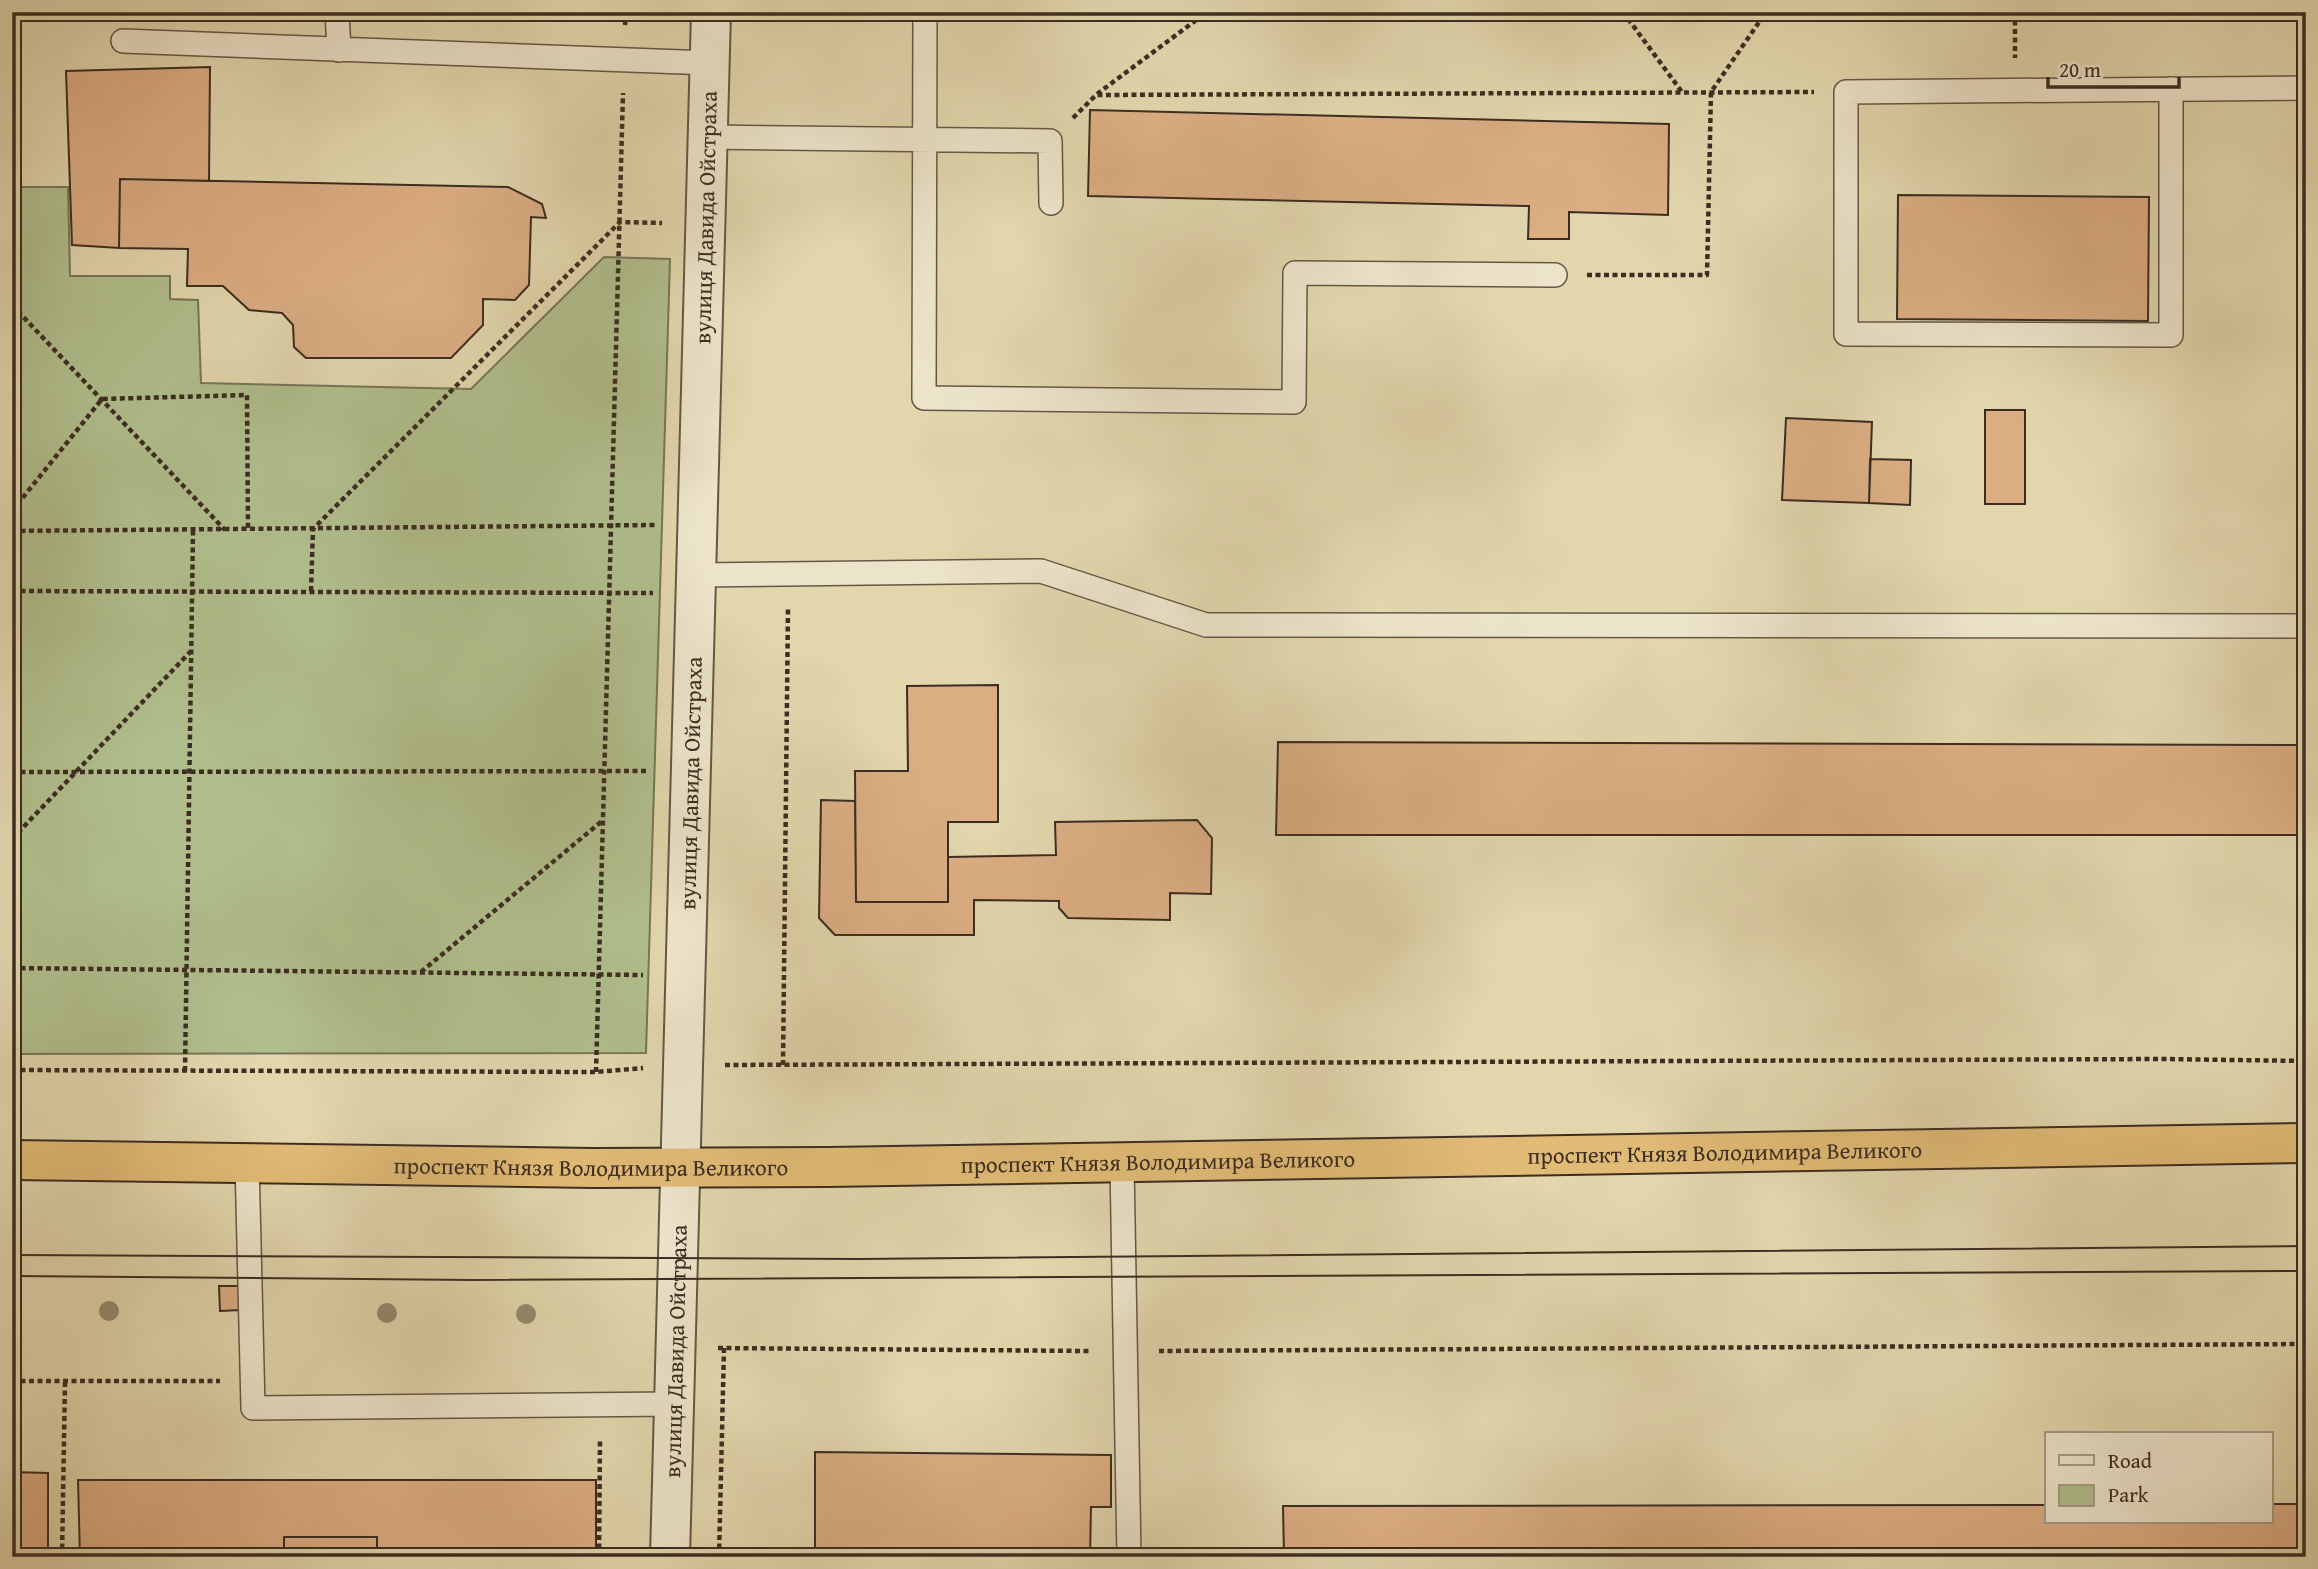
<svg xmlns="http://www.w3.org/2000/svg" width="2318" height="1569" font-family="'Gentium Book Plus',serif">
<style>
.green{fill:#b0be8c;stroke:#767657;stroke-width:2}
.building{fill:#dbad83;stroke:#3c2d22;stroke-width:2}
.lines{fill:none;stroke-linecap:round;stroke-linejoin:round}
.lane-casing{stroke:#665745;stroke-width:26}
.street-casing{stroke:#665745;stroke-width:42}
.highway-casing{stroke:#3c2d22;stroke-width:42}
.path{stroke:#3c2d22;stroke-width:4.5;stroke-dasharray:5 3.5;stroke-linecap:butt}
.lane{stroke:#ece4ca;stroke-width:23}
.street{stroke:#ece4ca;stroke-width:38}
.highway{stroke:#e1bb76;stroke-width:38}
.tram{stroke:#3c2d22;stroke-width:2}
.tree{fill:#93896c}
.labels{text-anchor:middle;stroke-width:7;stroke-linejoin:round;paint-order:stroke}
.street-label{font-size:23px;fill:#3c2d22;stroke:#ece4ca}
</style>
<rect width="100%" height="100%" fill="#e2d6ad"/>
<filter id="stains"><feTurbulence type="fractalNoise" baseFrequency=".00286" numOctaves="4"/><feColorMatrix values="0 0 0 0 .2 0 0 0 0 .09 0 0 0 0 .02 0 0 0 .5 -.17"/></filter>
<radialGradient id="worn" r=".72"><stop offset=".6" stop-color="#630" stop-opacity="0"/><stop offset="1" stop-color="#630" stop-opacity=".3"/></radialGradient>
<path class="green" d="M12,187H68L70,276H170V299L198,300L201,383L471,389L604,257L670,259L646,1053L12,1054Z"/>
<path class="building" d="M210,67L209,181L120,179L119,248L72,245L66,71Z
M1090,110L1669,124L1668,215L1569,212V239H1528L1529,206L1088,196Z
M120,179L508,187L542,204L546,218L531,217L529,285L515,300L483,299V325L451,358H306L294,347L293,325L282,313L249,310L223,286H187L188,249L119,248Z
M1898,195L2149,197L2148,321L1897,319Z
M1985,410H2025V504H1985Z
M1786,418L1872,422L1869,503L1782,500Z
M1870,459L1911,460L1910,505L1869,503Z
M998,685V822H948V902H856L855,771H908L907,686Z
M1278,742L2306,745V835H1276Z
M821,800L855,801L856,902H948V857L1056,855L1055,822L1197,820L1212,838L1211,894L1170,893V920L1068,918L1059,908V901L974,900V935H835L819,918Z
M219,1286H240L241,1310L220,1311Z
M815,1452L1111,1455V1507H1091L1090,1557H815Z
M12,1472L48,1473V1557H12Z
M78,1480H596V1557H377V1537H284V1557H80Z
M2271,1504H2306V1557H1284L1283,1506L2047,1505V1522H2271Z
M284,1537H377V1557H284Z"/>
<g class="lines">
<g class="lane-casing">
<path id="lane" d="M337,12L339,50
M925,12L924,398L1294,402L1295,273L1555,275
M123,41L710,63
M2171,89V335L1846,334V92L2306,88
M708,137L1050,141L1051,203
M696,575L1041,571L1206,625L2306,626
M247,1162L253,1408L675,1404
M1122,1164L1129,1557"/>
</g>
<g class="street-casing">
<g id="street">
<path id="s1" d="M670,1557L711,12"/>
</g>
</g>
<g class="highway-casing">
<g id="highway">
<path id="s2" d="M12,1160L593,1168L828,1167L2306,1143"/>
</g>
</g>
<path class="path" d="M1623,12L1682,92
M2015,12V58
M625,25L626,12
M1097,94L1207,12
M1073,118L1096,95L1814,92
M1587,275H1707L1711,92L1766,12
M12,305L225,530
M12,511L102,399L247,395L248,530
M12,531L655,525
M12,591L653,593
M311,591L313,529L620,222L662,223
M12,772L648,771
M12,839L192,650
M12,968L643,975
M421,972L602,821
M725,1065L2162,1059L2306,1061
M783,1065L788,607
M12,1070L596,1072L643,1068
M185,1071L193,531
M596,1072L623,93
M718,1348L1090,1351
M1159,1351L2306,1344
M12,1381H220
M62,1557L65,1381
M599,1557L600,1439
M719,1557L724,1348"/>
<use href="#lane" class="lane"/>
<use href="#street" class="street"/>
<use href="#highway" class="highway"/>
<path class="tram" d="M12,1255L859,1259L2306,1246
M12,1276L472,1280L2306,1271"/>
</g>
<g class="tree">
<circle cx="109" cy="1311" r="10"/>
<circle cx="387" cy="1313" r="10"/>
<circle cx="526" cy="1314" r="10"/>
</g>
<g class="labels">
<g class="street-label">
<text dy="8" stroke="none"><textPath href="#s1" startOffset="1340">вулиця Давида Ойстраха</textPath></text>
<text dy="8" stroke="none"><textPath href="#s1" startOffset="774">вулиця Давида Ойстраха</textPath></text>
<text dy="8" stroke="none"><textPath href="#s2" startOffset="1713">проспект Князя Володимира Великого</textPath></text>
<text dy="8" stroke="none"><textPath href="#s2" startOffset="1146">проспект Князя Володимира Великого</textPath></text>
<text dy="8" stroke="none"><textPath href="#s2" startOffset="579">проспект Князя Володимира Великого</textPath></text>
<text dy="8" stroke="none"><textPath href="#s1" startOffset="206">вулиця Давида Ойстраха</textPath></text>
</g>
</g>
<rect width="2318" height="1569" fill="none" stroke="#e2d6ad" stroke-width="42"/>
<rect x="14" y="14" width="2290" height="1541" fill="none" stroke="#3c2d22" stroke-width="3.5"/>
<rect x="21" y="21" width="2276" height="1527" fill="none" stroke="#3c2d22" stroke-width="2"/>
<rect x="2045" y="1432" width="228" height="91" fill="#ece4ca" stroke="#a69b87" stroke-width="2"/>
<rect x="2059" y="1455" width="35" height="10" fill="#ece4ca" stroke="#a69b87" stroke-width="2"/>
<text x="2108" y="1468" font-size="21" fill="#3c2d22">Road</text>
<rect x="2059" y="1485" width="35" height="21" fill="#b0be8c" stroke="#a69b87" stroke-width="2"/>
<text x="2108" y="1502" font-size="21" fill="#3c2d22">Park</text>
<path d="M2048 77v10h131v-10" fill="none" stroke="#3c2d22" stroke-width="3.5"/>
<text x="2059" y="77" font-size="21" fill="#3c2d22" stroke="#ece4ca" stroke-width="5" paint-order="stroke">20 m</text>
<rect width="100%" height="100%" filter="url(#stains)"/>
<rect width="100%" height="100%" fill="url(#worn)"/>
</svg>
